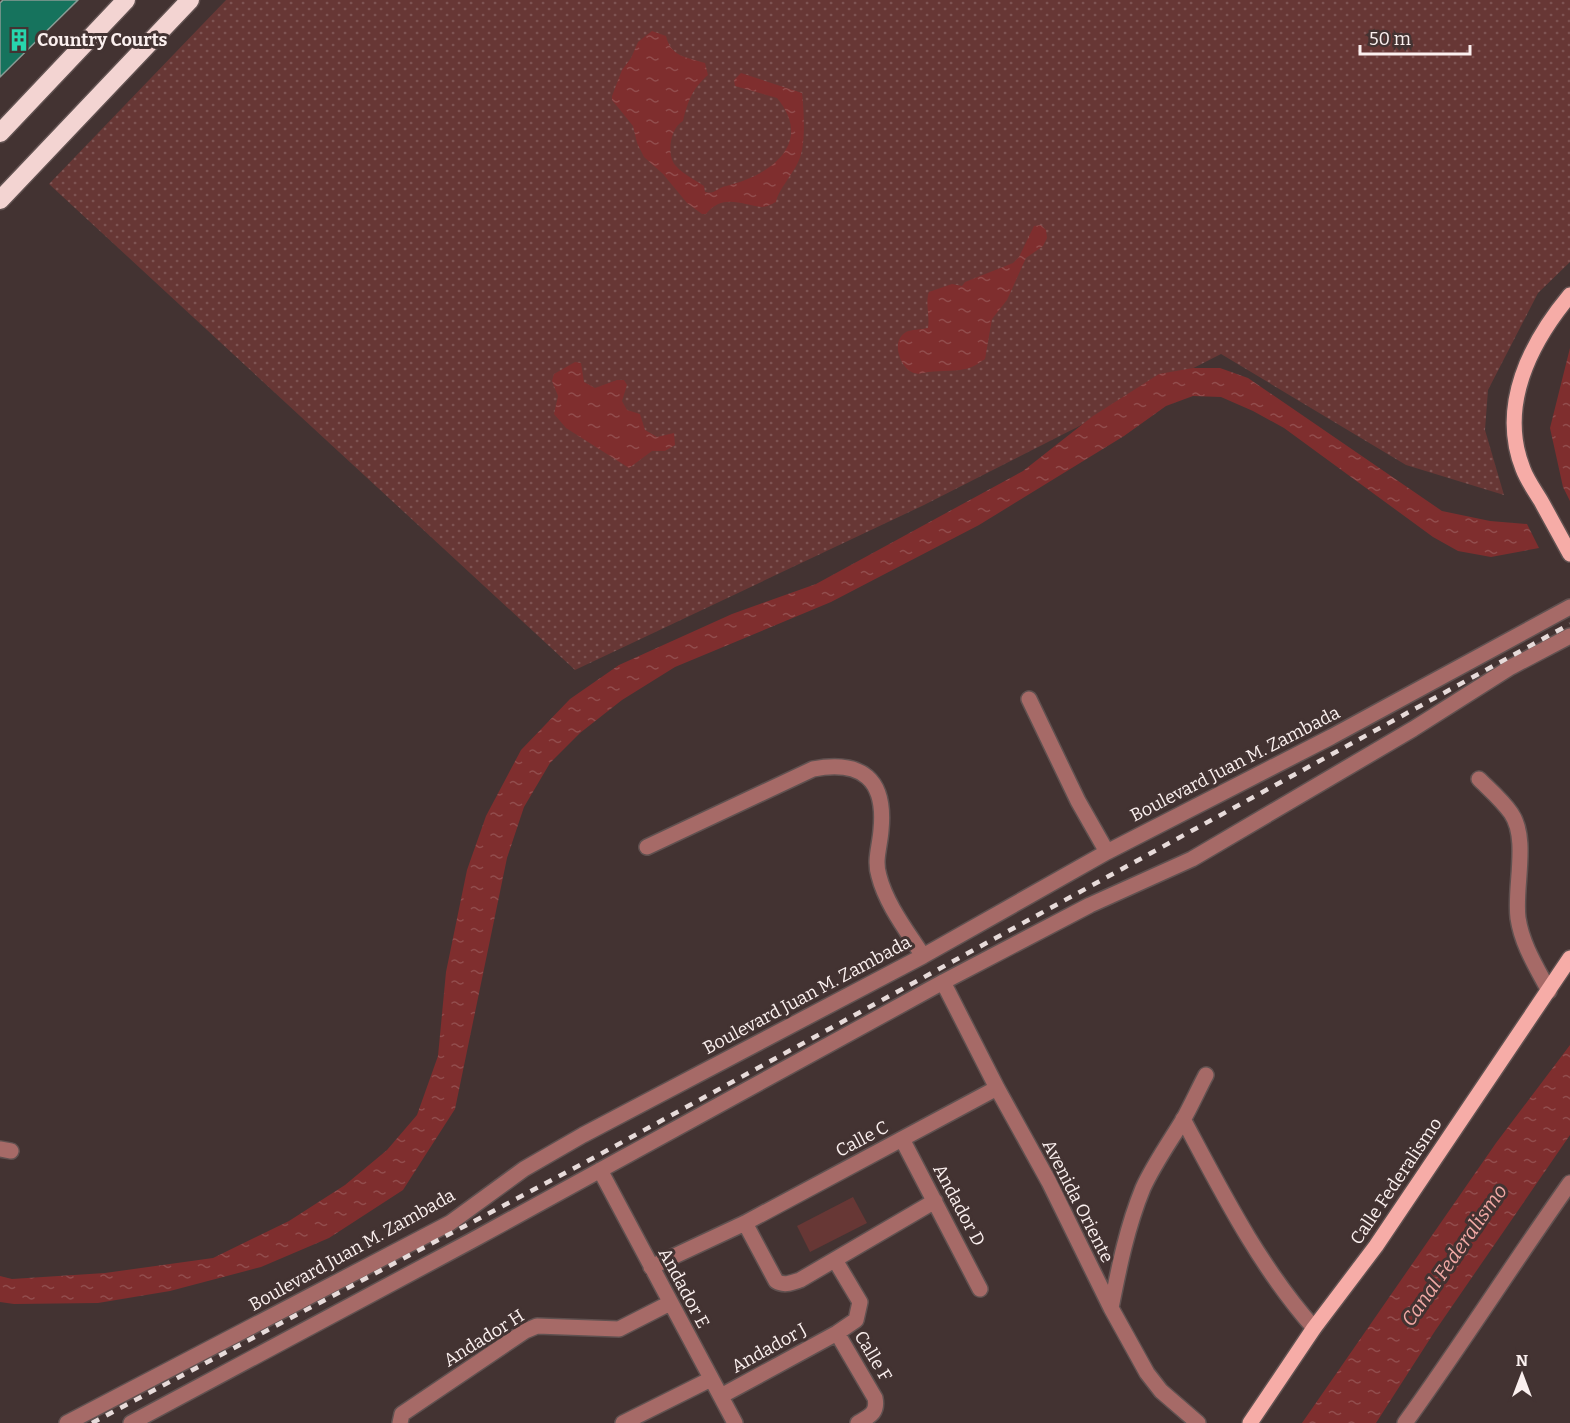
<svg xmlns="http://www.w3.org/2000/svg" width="1570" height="1423" font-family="Bitter,serif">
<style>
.grass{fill:url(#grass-dots)}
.pitch{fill:#673735}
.water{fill:url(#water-ripples)}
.building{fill:#16735d;stroke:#899c95;stroke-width:1.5}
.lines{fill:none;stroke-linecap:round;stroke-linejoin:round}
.minor-casing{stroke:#605150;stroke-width:18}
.major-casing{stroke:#605150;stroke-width:18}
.highway-casing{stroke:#605150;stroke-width:21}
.minor{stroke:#a66a67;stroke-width:15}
.major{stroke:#f6aca7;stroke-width:15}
.highway{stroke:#f3d4d2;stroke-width:18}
.rail{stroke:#e7dbda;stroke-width:4.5;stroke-dasharray:8 8;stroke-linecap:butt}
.labels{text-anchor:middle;stroke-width:6;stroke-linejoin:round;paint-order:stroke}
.poi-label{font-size:18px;font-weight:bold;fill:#fbf0ef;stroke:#433332;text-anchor:start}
.street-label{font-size:18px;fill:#fbf0ef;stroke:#433332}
.water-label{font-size:20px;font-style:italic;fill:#f1a9a5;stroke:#433332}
</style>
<defs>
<pattern id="grass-dots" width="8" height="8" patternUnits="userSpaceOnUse" patternTransform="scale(1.5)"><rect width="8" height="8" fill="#673735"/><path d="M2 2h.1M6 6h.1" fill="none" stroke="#7e5453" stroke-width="1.8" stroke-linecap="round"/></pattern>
<pattern id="water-ripples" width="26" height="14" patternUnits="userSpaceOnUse" patternTransform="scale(1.5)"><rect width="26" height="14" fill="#7f2e2e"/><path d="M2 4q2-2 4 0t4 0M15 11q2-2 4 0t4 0" fill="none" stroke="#924d4d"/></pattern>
</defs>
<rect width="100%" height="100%" fill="#433332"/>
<path class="grass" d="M226,0H1570V262L1538,293L1488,390L1485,430L1504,495L1406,465L1221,354L924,505L575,670L49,184Z"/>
<path class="pitch" d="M853,1197L867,1223L810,1252L797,1226Z"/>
<path class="water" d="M652,31L666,36C671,57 686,57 705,63L708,75C692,89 688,101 683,121C670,128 666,156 676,166C683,174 695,180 704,186L705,192C714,195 717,188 726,186C769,176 815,144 777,98L735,86L734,80L741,73L802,93C804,109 806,146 799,160C794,173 778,190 776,202C772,204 766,207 762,207C742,205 723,193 706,214H702L687,203L663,174L644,157L637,143L633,126L612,100V96L622,70L631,58L638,42Z
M1041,225L1046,230L1047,238L1043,246L1026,258L1007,300L992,319L985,359C979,363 972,368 965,369C951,372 937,370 923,373C918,374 919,374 914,373C902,370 889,342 906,332C911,329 921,330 928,328C930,316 925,302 929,292L952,284L962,286L965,282L1013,263L1019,257L1034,226Z
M1570,348V501L1563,487L1550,428Z
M575,362L581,363L584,382L595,388L617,380H624L627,385L622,401L627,410L640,414L645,430L657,437L674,433L675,445L665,451H652L629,468L566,428L554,414L558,396L552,381L554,374Z
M1193,368H1220L1248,378L1442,511L1490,521L1527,524L1539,548L1491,557L1458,551L1433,537L1284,428L1253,411L1221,397L1193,396L1166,406L1124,436L979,525L831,602L675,667L622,700L580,733L550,763L524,807L507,858L455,1109L403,1190L329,1238L261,1267L170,1291L98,1303L14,1304L0,1302V1276L12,1279L105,1273L213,1258L289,1221L345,1185L387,1150L417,1115L438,1056L446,972L467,870L486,816L521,750L570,699L619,665L732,614L816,584L1023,471L1093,416L1159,374Z
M1570,1045V1135L1435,1331L1376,1423H1302L1496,1143Z"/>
<path class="building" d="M3,0H78L0,77V3Z"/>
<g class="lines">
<g class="minor-casing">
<path id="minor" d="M1029,699L1078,801L1107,852
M1479,779C1489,789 1502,800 1511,813C1529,839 1514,887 1518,918C1522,945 1537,968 1549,991
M647,847L813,769C862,760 886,779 881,830C880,846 874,860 879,876C886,904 907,931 923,956
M943,982L997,1088L1049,1182L1111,1308L1147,1373L1161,1391L1198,1423
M1183,1119C1222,1192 1259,1266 1314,1328
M902,1139L980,1289
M0,1149L11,1151
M600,1170L735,1423
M745,1223L776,1281C784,1286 791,1283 800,1280L935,1201
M651,1267L745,1223L997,1088
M1111,1308C1119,1267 1127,1227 1143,1188C1154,1164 1169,1143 1183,1120C1191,1106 1198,1090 1206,1075
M837,1333L875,1398C878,1413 870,1416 858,1423
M721,1396L837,1333L856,1320L860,1302L835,1260
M67,1423L450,1223L524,1169L583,1135L923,956L1107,852L1331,737L1570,607
M131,1423L471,1241L943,982L1090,905L1192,859L1413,729L1511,667L1570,636
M400,1423L402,1414L525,1331L537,1326L619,1329L670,1303
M623,1423L711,1379
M1405,1423C1462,1344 1514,1262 1570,1183"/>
</g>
<g class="major-casing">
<path id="major" d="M1570,295C1530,343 1498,406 1523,469C1527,480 1535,491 1541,501C1551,519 1560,536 1570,554
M1250,1423L1314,1328L1376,1246L1570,958"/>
</g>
<g class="highway-casing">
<path id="highway" d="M0,133L126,0
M0,200L190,0"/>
</g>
<use href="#minor" class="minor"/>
<use href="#major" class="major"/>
<use href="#highway" class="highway"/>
<path class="rail" d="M92,1423L584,1163L1570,624"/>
</g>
<defs>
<g id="building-bare" transform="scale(1.8)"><path d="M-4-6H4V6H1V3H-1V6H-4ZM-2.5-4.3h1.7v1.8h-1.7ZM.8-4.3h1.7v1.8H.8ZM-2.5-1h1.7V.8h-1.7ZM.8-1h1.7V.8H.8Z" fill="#27d5ad" stroke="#433332" stroke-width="2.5" paint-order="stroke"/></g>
</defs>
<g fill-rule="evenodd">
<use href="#building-bare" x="19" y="40"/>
</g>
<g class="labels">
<g class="poi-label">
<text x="37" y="46">Country Courts</text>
</g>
<g class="street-label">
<text transform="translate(1235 764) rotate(-27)" y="6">Boulevard Juan M. Zambada</text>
<text transform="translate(807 995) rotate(-28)" y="6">Boulevard Juan M. Zambada</text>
<text transform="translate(862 1139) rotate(-28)" y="6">Calle C</text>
<text transform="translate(1396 1181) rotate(-56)" y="6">Calle Federalismo</text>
<text transform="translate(1078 1201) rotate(63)" y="6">Avenida Oriente</text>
<text transform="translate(959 1205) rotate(62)" y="6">Andador D</text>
<text transform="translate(352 1250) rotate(-29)" y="6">Boulevard Juan M. Zambada</text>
<text transform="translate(684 1288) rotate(62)" y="6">Andador E</text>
<text transform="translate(484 1338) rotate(-32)" y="6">Andador H</text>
<text transform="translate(769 1348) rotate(-29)" y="6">Andador J</text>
<text transform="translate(873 1356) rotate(59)" y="6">Calle F</text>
</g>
<g class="water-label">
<text transform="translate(1454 1255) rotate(-55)" y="7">Canal Federalismo</text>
</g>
</g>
<g transform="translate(1522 1375)" stroke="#433332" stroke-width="4.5" paint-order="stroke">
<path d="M0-4.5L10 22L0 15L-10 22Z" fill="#fbf0ef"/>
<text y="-9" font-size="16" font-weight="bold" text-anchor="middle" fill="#fbf0ef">N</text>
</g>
<path d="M1360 45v9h110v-9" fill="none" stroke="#fbf0ef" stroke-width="3"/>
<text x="1369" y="45" font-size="18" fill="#fbf0ef" stroke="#433332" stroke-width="4.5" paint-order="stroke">50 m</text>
</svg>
